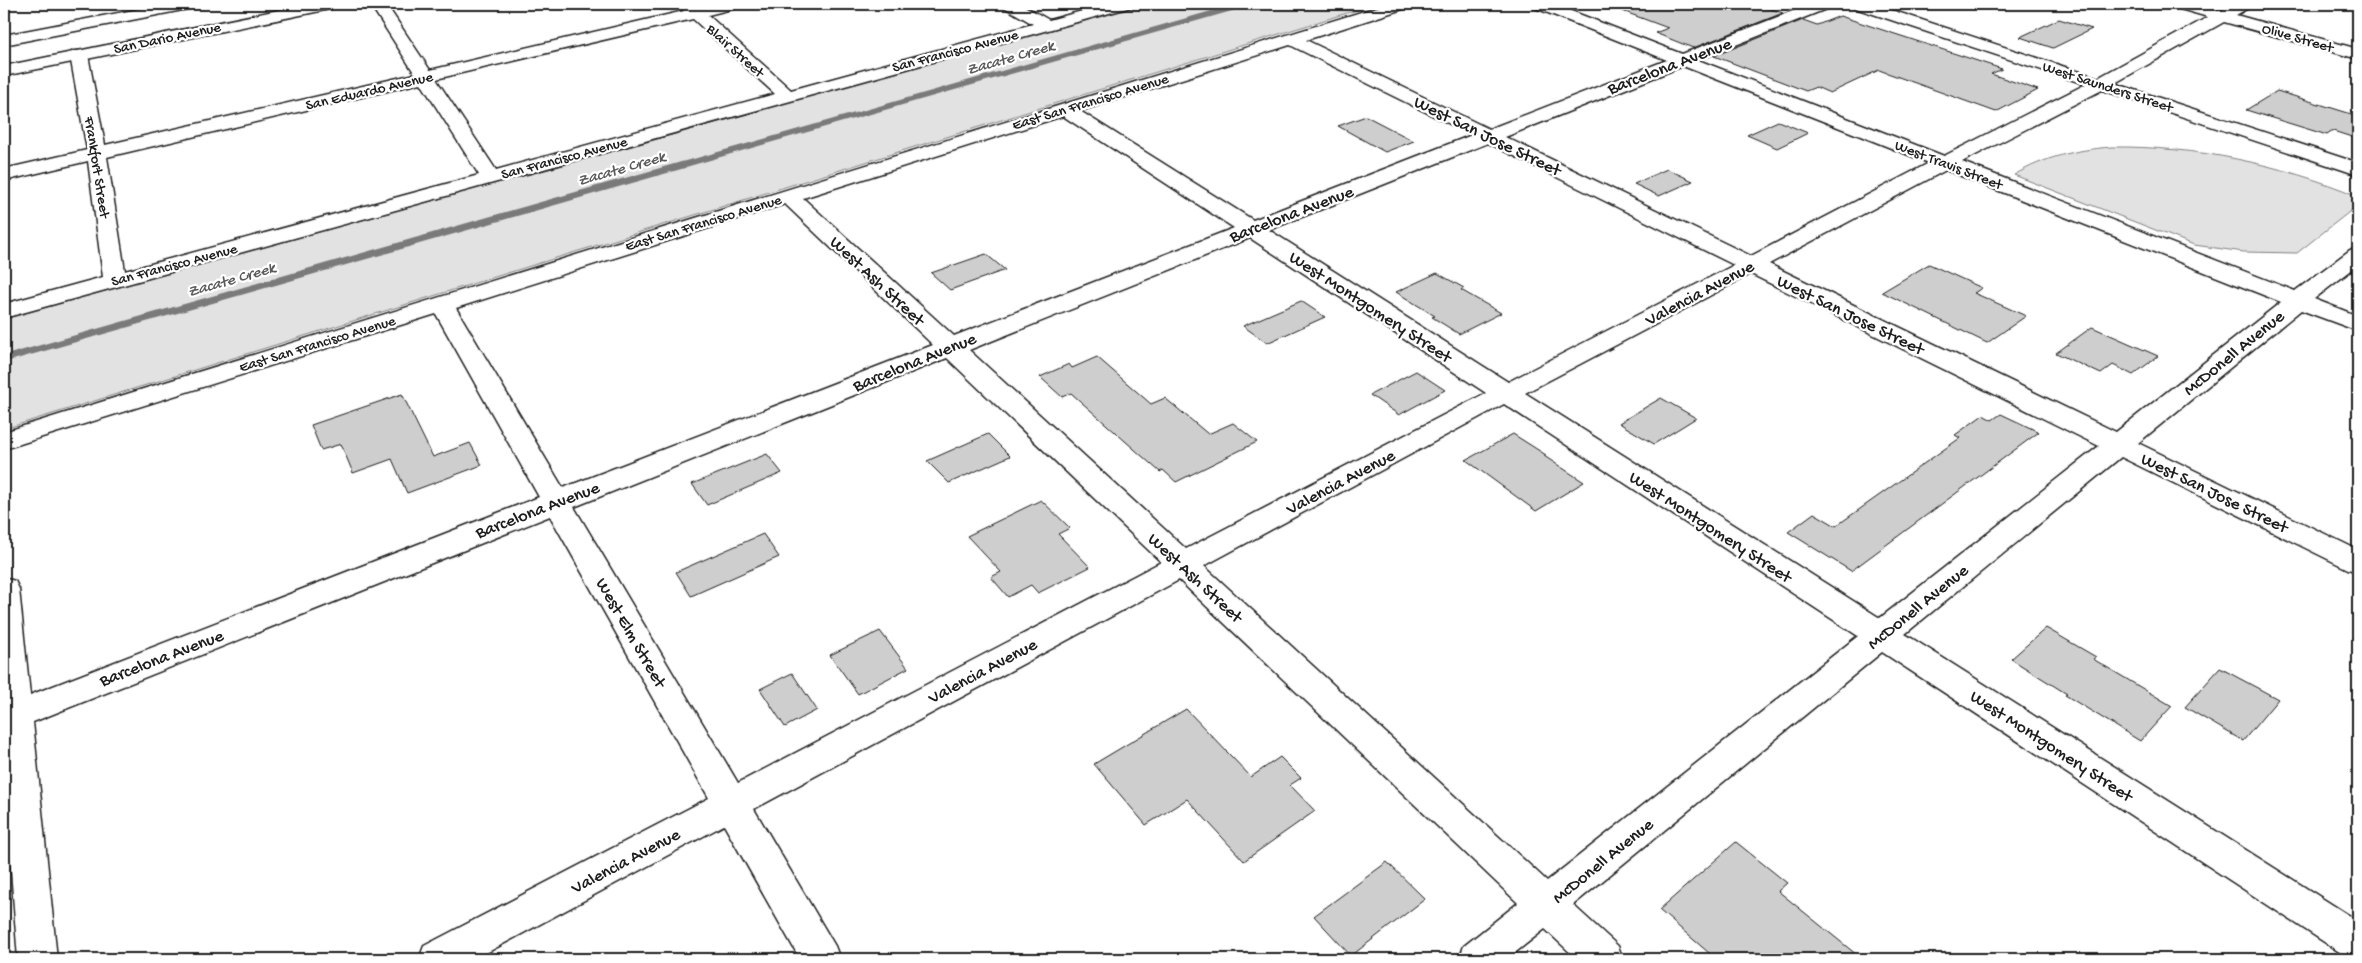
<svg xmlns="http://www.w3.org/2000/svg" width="2362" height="963" font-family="'Gochi Hand',sans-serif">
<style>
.green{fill:#e2e2e2;stroke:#7f7f7f}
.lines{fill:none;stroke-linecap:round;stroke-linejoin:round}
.stream-far1{stroke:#7a7a7a;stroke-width:5.5}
.stream{stroke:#7a7a7a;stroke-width:7}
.building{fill:#cecece;stroke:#1c1c1c}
.minor-casing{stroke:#1c1c1c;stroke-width:3}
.major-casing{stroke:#1c1c1c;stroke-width:3}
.highway-casing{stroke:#1c1c1c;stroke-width:3}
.minor{fill:#fff;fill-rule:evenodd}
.major{fill:#fff;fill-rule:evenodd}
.highway{fill:#fff;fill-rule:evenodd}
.labels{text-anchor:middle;stroke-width:4.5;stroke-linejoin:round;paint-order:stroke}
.far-street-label{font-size:15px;fill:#1c1c1c;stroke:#fff}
.far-water-label{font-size:16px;font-style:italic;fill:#5a5a5a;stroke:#fff}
.street-label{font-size:18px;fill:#1c1c1c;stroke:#fff}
</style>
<rect width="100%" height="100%" fill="#fff"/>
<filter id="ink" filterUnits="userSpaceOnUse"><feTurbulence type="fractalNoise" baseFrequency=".02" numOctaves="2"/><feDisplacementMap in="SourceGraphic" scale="10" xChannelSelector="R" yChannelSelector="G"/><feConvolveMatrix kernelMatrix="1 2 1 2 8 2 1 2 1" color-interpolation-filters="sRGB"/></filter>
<g filter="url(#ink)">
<path class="green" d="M1147,4H1376L4,429V319Z
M2111,147C2196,146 2280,164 2358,196V205L2297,253L2244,252L2194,245L2014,175C2045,157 2075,150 2111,147Z"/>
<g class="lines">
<path class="stream-far1" d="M679,166L1246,4"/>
<path class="stream" d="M4,359L683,165"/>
</g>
<path class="building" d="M1610,4H1757L1783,13L1693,48L1655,33L1668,28L1609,6Z
M1840,16L2002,69L1991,74L2038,90L1996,112L1879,70L1830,93L1816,87L1806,91L1714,56L1803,20L1817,25Z
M2059,19L2092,29L2053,48L2020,37Z
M2277,91L2358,116V139L2333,131L2327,135L2246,110Z
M1366,116L1414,141L1385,152L1338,126Z
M1778,121L1808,133L1777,148L1747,135Z
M1667,169L1693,181L1659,196L1634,184Z
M986,254L1005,270L950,290L931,273Z
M1929,264L1982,288L1974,293L2026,316L1987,343L1882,292Z
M1437,273L1464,288L1461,290L1501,313L1459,334L1432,317L1435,316L1396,292Z
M1301,301L1325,317L1267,343L1243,326Z
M2092,327L2158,356L2133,375L2113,365L2101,374L2056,353Z
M1097,357L1151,404L1165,398L1208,434L1233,423L1257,442L1176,482L1163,470L1160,472L1071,393L1062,397L1040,377L1069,364L1072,368Z
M1416,371L1445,390L1399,415L1370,395Z
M402,394L433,457L470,443L482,465L407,493L392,459L353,473L341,444L321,450L311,425Z
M1661,398L1696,418L1654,444L1619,423Z
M2001,414L2039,432L1851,571L1788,532L1814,513L1836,526L1960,438L1955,435L1983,415L1992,420Z
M988,434L1010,456L949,483L927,461Z
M1513,434L1546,455L1544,456L1584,482L1536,511L1466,460Z
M767,454L782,473L707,505L692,484Z
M1041,500L1070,528L1058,534L1090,567L1038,593L1031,585L1008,597L991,577L1001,572L967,536Z
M763,534L779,557L691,596L676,572Z
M2046,628L2096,657L2093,659L2172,706L2140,741L2065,695L2067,694L2011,659Z
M880,631L908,668L858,694L830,655Z
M2220,668L2278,699L2243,741L2185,707Z
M792,673L817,710L785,727L760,689Z
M1186,709L1251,777L1280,757L1301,778L1290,785L1315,811L1244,861L1187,799L1146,825L1094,764Z
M1736,842L1787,883L1778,891L1862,959H1716L1659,910Z
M1387,862L1425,899L1351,956L1314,916Z"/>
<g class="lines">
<g class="minor-casing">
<path id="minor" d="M370,4H386L430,70L684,11L678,4H695L699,7L715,4H742L740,7L708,15L791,90L1033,24L1004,7L1002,4H1021L1049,20L1108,4H1133L1131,7L4,318V304L103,277L88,161L4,181V169L87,150L70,55L73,51H85L88,55L105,145L415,74ZM693,19L775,94L496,170L436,79ZM421,83L479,175L125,271L107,157Z
M1387,4H1411L1409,7L1306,40L1489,129L1667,60L1533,7L1531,4H1553L1682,54L1811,4H1833L1831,7L1698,60L1944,156L2094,80L2208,17L2173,7L2171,4H2196L2220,11L2233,4H2252L2250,7L2236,15L2358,49V59L2224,22L2106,88L1962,162L2295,291L2350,250L2358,248V265L2314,299L2358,316V331L2301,310L2138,443L2358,550V572L2348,569L2121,457L1905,634L2358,921V959L2344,955L1882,652L1573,905L1618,946L1623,959H1577L1545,929L1507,959H1459L1464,946L1518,903L1179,580L754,809L835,946L840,959H800L724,825L475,959H419L424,946L709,798L550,516L33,722L57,959H18L4,781V578L15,581L19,589L30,695L539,497L436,314L4,449V432ZM1290,45L1472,135L1253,220L1080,111ZM1683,66L1929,163L1751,256L1505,137ZM1063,116L1234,228L954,336L803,198ZM1488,143L1734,265L1508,382L1269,230ZM1946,170L2281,302L2116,432L1769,264ZM785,204L933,345L563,488L456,308ZM1250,238L1486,393L1186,549L969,350ZM1751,274L2099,446L1880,618L1525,393ZM947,358L1161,562L738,783L574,507ZM1504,404L1858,636L1547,881L1204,566Z"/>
</g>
<g class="major-casing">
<path id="major" d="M308,4H338L336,7L330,9L4,76V66Z
M1850,4H1873L2358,163V175L1852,7Z"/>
</g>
<g class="highway-casing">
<path id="highway" d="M165,4H196L194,7L188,9L4,45V35Z"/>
</g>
<use href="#minor" class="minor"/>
<use href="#major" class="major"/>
<use href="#highway" class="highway"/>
</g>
</g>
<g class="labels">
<g class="far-street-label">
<text transform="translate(167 37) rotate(-12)" y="5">San Dario Avenue</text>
<text transform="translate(2298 37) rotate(16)" y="5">Olive Street</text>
<text transform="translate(736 50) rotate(42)" y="5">Blair Street</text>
<text transform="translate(955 50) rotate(-15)" y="5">San Francisco Avenue</text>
<text transform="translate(2108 86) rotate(18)" y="5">West Saunders Street</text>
<text transform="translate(369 90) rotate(-13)" y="5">San Eduardo Avenue</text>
<text transform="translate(1090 101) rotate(-17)" y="5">East San Francisco Avenue</text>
<text transform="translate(564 157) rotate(-15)" y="5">San Francisco Avenue</text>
<text transform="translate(1949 164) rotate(21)" y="5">West Travis Street</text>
<text transform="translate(98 167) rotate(81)" y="5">Frankfort Street</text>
<text transform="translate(703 222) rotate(-17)" y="5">East San Francisco Avenue</text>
<text transform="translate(174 264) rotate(-15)" y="5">San Francisco Avenue</text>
<text transform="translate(317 343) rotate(-17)" y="5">East San Francisco Avenue</text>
</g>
<g class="far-water-label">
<text transform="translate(1010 56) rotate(-16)" y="6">Zacate Creek</text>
<text transform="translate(621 167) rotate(-16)" y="6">Zacate Creek</text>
<text transform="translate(231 278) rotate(-16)" y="6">Zacate Creek</text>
</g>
<g class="street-label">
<text transform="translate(1669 65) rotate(-21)" y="6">Barcelona Avenue</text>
<text transform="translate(1488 135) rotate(26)" y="6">West San Jose Street</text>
<text transform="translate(1291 213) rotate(-21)" y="6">Barcelona Avenue</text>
<text transform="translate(878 280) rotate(43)" y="6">West Ash Street</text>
<text transform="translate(1699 292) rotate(-28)" y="6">Valencia Avenue</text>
<text transform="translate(1371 306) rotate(33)" y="6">West Montgomery Street</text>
<text transform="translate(1851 314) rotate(26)" y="6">West San Jose Street</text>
<text transform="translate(2233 352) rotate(-39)" y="6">McDonell Avenue</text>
<text transform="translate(914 361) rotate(-22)" y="6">Barcelona Avenue</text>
<text transform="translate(1340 481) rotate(-28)" y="6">Valencia Avenue</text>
<text transform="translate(2215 492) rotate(26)" y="6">West San Jose Street</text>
<text transform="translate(537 509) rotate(-21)" y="6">Barcelona Avenue</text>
<text transform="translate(1711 526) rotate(33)" y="6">West Montgomery Street</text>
<text transform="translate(1196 577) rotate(43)" y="6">West Ash Street</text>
<text transform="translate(1917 606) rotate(-39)" y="6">McDonell Avenue</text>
<text transform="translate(632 632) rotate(60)" y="6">West Elm Street</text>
<text transform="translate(161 657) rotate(-21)" y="6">Barcelona Avenue</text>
<text transform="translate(982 670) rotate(-28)" y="6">Valencia Avenue</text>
<text transform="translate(2052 745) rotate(33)" y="6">West Montgomery Street</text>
<text transform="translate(625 860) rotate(-28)" y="6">Valencia Avenue</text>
<text transform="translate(1602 860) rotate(-39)" y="6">McDonell Avenue</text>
</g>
</g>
<rect width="2362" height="963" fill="none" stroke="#fff" stroke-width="20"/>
<rect x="10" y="10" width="2342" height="943" fill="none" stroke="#1c1c1c" stroke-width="2" filter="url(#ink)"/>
</svg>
